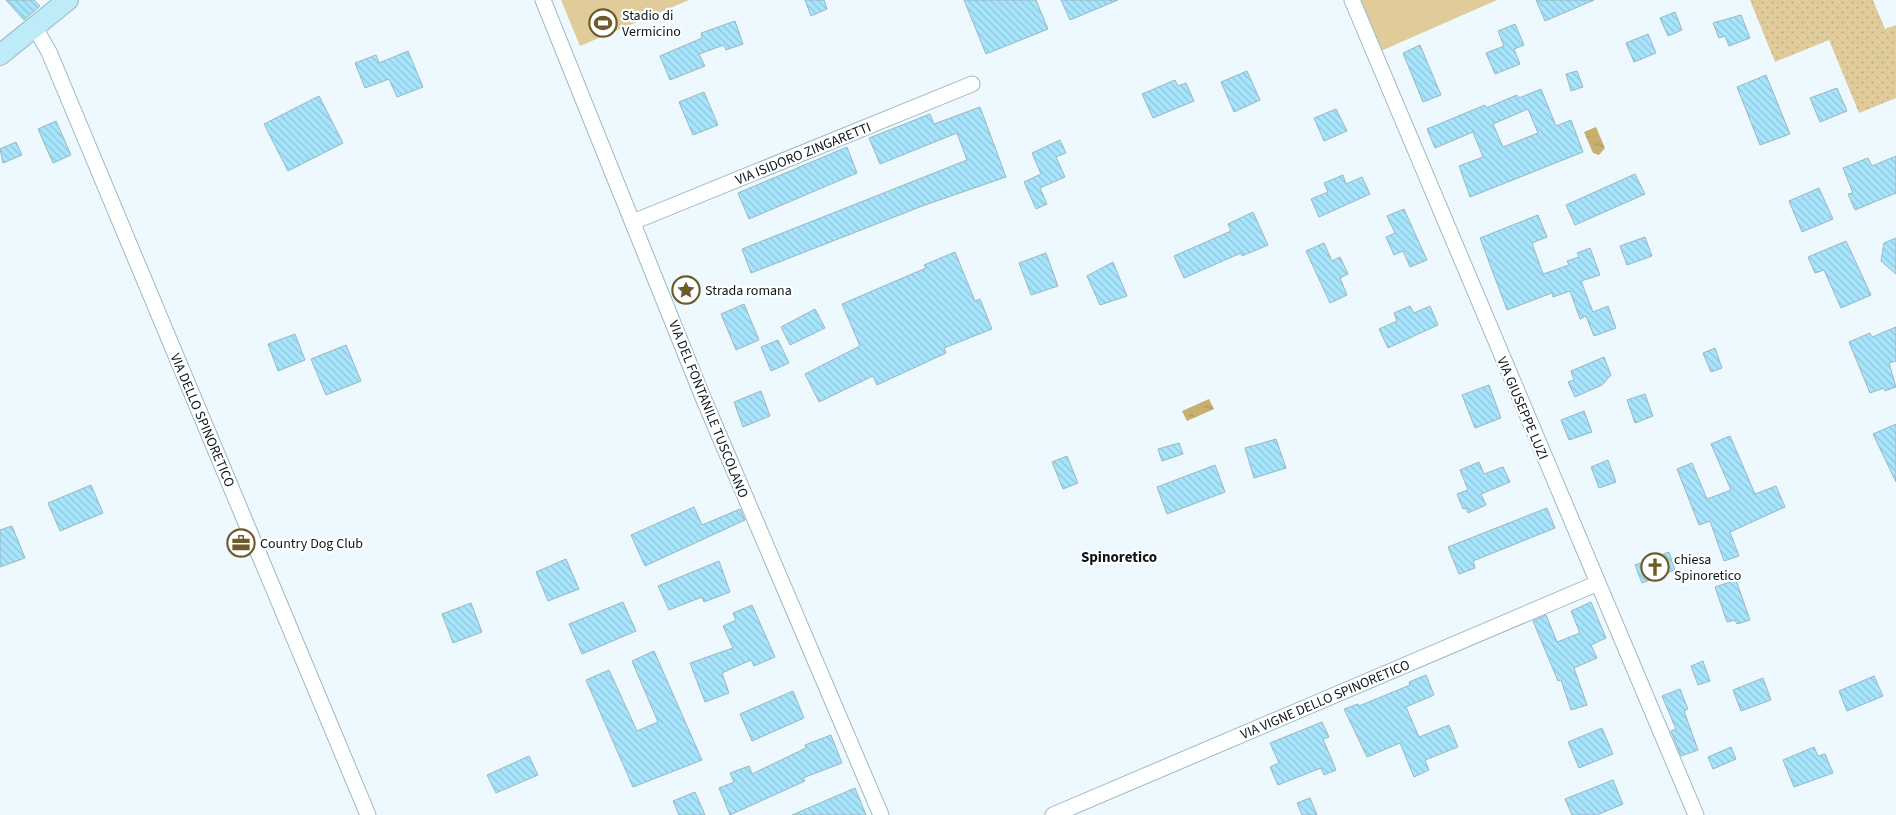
<svg xmlns="http://www.w3.org/2000/svg" width="1896" height="815" font-family="'Source Sans 3',sans-serif">
<style>
.green{fill:#e0cc9b}
.park{fill:url(#park-dots)}
.water{fill:url(#water-ripples)}
.building{fill:url(#building-back-hatch);stroke:#9ab7c2;fill-rule:evenodd}
.lines{fill:none;stroke-linecap:round;stroke-linejoin:round}
.minor-casing{stroke:#9cb9c4;stroke-width:17}
.secondary-casing{stroke:#9cb9c4;stroke-width:22}
.minor{stroke:#fff;stroke-width:15}
.secondary{stroke:#bdebf7;stroke-width:20}
.labels{text-anchor:middle;stroke-width:4.5;stroke-linejoin:round;paint-order:stroke}
.poi-label{font-size:14px;fill:#0d171b;stroke:#fff;text-anchor:start}
.street-label{font-size:14px;fill:#0d171b;stroke:#fff}
.neighbourhood-label{font-size:15px;font-weight:bold;fill:#0d171b;stroke:#fff}
</style>
<defs>
<pattern id="park-dots" width="8" height="8" patternUnits="userSpaceOnUse" patternTransform="scale(1.25)"><rect width="8" height="8" fill="#e0cc9b"/><path d="M2 2h.1M6 6h.1" fill="none" stroke="#bfae85" stroke-width="1.8" stroke-linecap="round"/></pattern>
<pattern id="water-ripples" width="26" height="14" patternUnits="userSpaceOnUse" patternTransform="scale(1.25)"><rect width="26" height="14" fill="#c8af6e"/><path d="M2 4q2-2 4 0t4 0M15 11q2-2 4 0t4 0" fill="none" stroke="#ab965f"/></pattern>
<pattern id="building-back-hatch" width="6" height="6" patternUnits="userSpaceOnUse" patternTransform="scale(1.25)"><rect width="6" height="6" fill="#a7e5fd"/><path d="M-1 5l2 2M0 0l6 6M5-1l2 2" fill="none" stroke="#8fc4d8"/></pattern>
</defs>
<rect width="100%" height="100%" fill="#edf9fe"/>
<path class="green" d="M561,0H689L580,46Z
M1352,0H1497L1374,54Z"/>
<path class="park" d="M1750,0H1873L1885,29L1896,25V98L1859,113L1829,40L1775,62Z"/>
<path class="water" d="M1596,127L1605,148L1599,155L1593,153L1584,132Z
M1209,399L1214,409L1187,421L1182,411Z"/>
<path class="building" d="M6,0H34L40,6L24,20Z
M805,0H824L827,9L811,16Z
M964,0H1036L1048,29L986,54Z
M1061,0H1118L1070,20Z
M1536,0H1594L1545,21Z
M1675,12L1682,30L1668,36L1660,18Z
M1741,15L1750,38L1729,46L1725,36L1719,38L1713,23Z
M735,21L743,44L726,50L724,45L699,54L705,66L670,80L660,56L702,38L701,33Z
M1515,24L1524,45L1514,49L1520,64L1495,74L1486,53L1504,46L1498,31Z
M1648,34L1656,53L1634,62L1626,43Z
M1420,45L1441,95L1423,102L1403,53Z
M408,51L423,87L397,97L389,79L365,88L355,63L376,55L379,63Z
M1247,71L1260,100L1234,112L1221,82Z
M1577,71L1583,87L1571,91L1566,74Z
M1766,75L1790,134L1760,145L1737,87Z
M1175,80L1178,86L1186,83L1194,101L1153,118L1142,94Z
M1837,88L1847,111L1820,122L1810,98Z
M1541,89L1556,126L1571,120L1583,152L1470,197L1459,166L1483,157L1473,132L1435,148L1427,129L1485,105L1486,108L1517,95L1519,98ZM1528,109L1538,133L1503,147L1493,124Z
M704,92L718,125L693,135L679,102Z
M319,96L343,143L288,171L264,124Z
M980,107L1006,177L925,205L751,273L742,249L967,160L957,133L880,164L869,138L930,114L934,124Z
M1336,109L1347,131L1324,141L1314,118Z
M56,121L71,155L53,163L38,129Z
M1060,140L1066,153L1056,157L1065,177L1040,188L1047,204L1036,209L1024,182L1041,174L1032,153Z
M16,142L22,155L3,163L0,149Z
M847,147L857,173L749,219L738,193Z
M1896,156V193L1855,210L1848,194L1853,193L1843,168L1868,158L1872,166Z
M1635,174L1645,194L1575,225L1566,205Z
M1343,175L1346,184L1362,177L1370,194L1319,217L1311,199L1328,192L1324,183Z
M1819,188L1833,219L1802,232L1789,201Z
M1404,209L1427,260L1410,267L1403,251L1394,255L1386,237L1395,233L1387,216Z
M1253,212L1268,245L1242,256L1241,253L1184,278L1174,256L1231,231L1228,224Z
M1538,215L1547,237L1532,243L1543,274L1569,265L1567,261L1579,257L1577,253L1590,248L1600,275L1581,281L1593,312L1608,306L1616,328L1594,336L1586,316L1580,319L1570,291L1553,297L1552,293L1507,310L1480,238Z
M1645,237L1652,256L1627,265L1620,246Z
M1896,238V274L1881,261L1884,243Z
M1846,241L1871,295L1841,308L1824,270L1815,273L1808,257Z
M1324,243L1332,261L1340,257L1348,274L1340,278L1347,295L1330,303L1306,251Z
M955,252L975,301L980,299L992,329L944,348L946,353L877,385L873,376L819,402L805,374L860,346L842,304L926,268L924,265Z
M1046,253L1058,286L1031,295L1019,263Z
M1113,262L1127,296L1100,305L1087,276Z
M744,304L759,340L736,350L721,314Z
M1410,306L1414,313L1430,306L1438,325L1388,348L1379,329L1397,321L1394,313Z
M815,309L825,328L790,345L781,327Z
M1896,327V361L1889,363L1896,387L1885,391L1884,388L1870,393L1849,342L1870,333L1872,337Z
M295,334L305,360L278,371L268,344Z
M778,340L789,363L771,371L761,347Z
M346,345L361,381L326,395L311,359Z
M1715,348L1722,368L1711,372L1703,353Z
M1604,357L1611,375L1602,385L1575,397L1568,382L1574,380L1571,371Z
M1489,385L1501,418L1475,428L1462,395Z
M761,391L770,416L743,427L734,402Z
M1645,394L1653,416L1635,423L1627,400Z
M1584,411L1592,432L1569,440L1561,420Z
M1896,424V482L1873,434Z
M1730,436L1755,494L1776,486L1785,507L1730,532L1739,556L1724,561L1710,521L1699,525L1677,469L1692,463L1707,499L1731,490L1711,444Z
M1276,439L1286,468L1254,478L1245,448Z
M1179,443L1183,454L1162,461L1158,449Z
M1067,456L1078,483L1063,489L1052,462Z
M1608,460L1616,482L1599,488L1591,467Z
M1479,462L1484,474L1503,467L1510,482L1481,494L1486,505L1468,513L1466,508L1463,509L1457,494L1468,490L1460,470Z
M1215,465L1225,492L1167,514L1157,487Z
M91,485L103,513L60,531L48,503Z
M694,507L702,525L740,509L745,520L645,566L631,535Z
M1547,508L1555,528L1473,561L1475,568L1459,574L1448,547Z
M12,526L25,558L0,567V530Z
M1669,552L1675,570L1642,583L1635,565Z
M566,559L579,589L548,601L536,572Z
M719,561L730,592L704,602L702,597L669,610L658,586Z
M1736,580L1750,620L1737,624L1735,620L1727,622L1715,587Z
M623,602L636,631L582,654L569,624Z
M1591,602L1606,638L1591,645L1597,658L1574,668L1587,705L1571,710L1561,680L1558,681L1533,621L1546,615L1557,642L1580,633L1571,611Z
M471,603L482,632L453,643L442,614Z
M752,605L775,657L754,666L751,660L722,673L729,693L705,702L690,663L733,648L723,626L736,620L733,613Z
M654,651L702,760L633,787L586,680L609,670L637,731L658,722L632,661Z
M1703,661L1710,681L1698,685L1691,666Z
M1426,675L1434,695L1406,707L1419,737L1449,725L1458,747L1425,760L1429,770L1414,777L1400,743L1367,757L1344,709L1358,704L1359,706L1410,685L1409,682Z
M1874,676L1883,696L1847,711L1839,691Z
M1763,678L1771,700L1741,711L1733,690Z
M1680,689L1688,709L1684,711L1698,750L1681,756L1671,731L1676,729L1662,696Z
M793,691L804,718L752,741L740,714Z
M1322,722L1329,737L1323,739L1336,770L1324,775L1321,768L1278,785L1270,767L1279,763L1270,743Z
M1602,728L1613,754L1579,768L1568,742Z
M831,735L842,763L803,778L805,781L730,815L719,788L734,782L730,773L749,766L752,774L806,748L805,745Z
M1731,747L1736,759L1713,769L1708,757Z
M1814,747L1818,756L1825,754L1833,773L1794,787L1783,760Z
M529,756L538,775L496,793L487,775Z
M1613,780L1623,804L1597,815H1572L1565,799Z
M855,788L866,815H792Z
M695,792L705,815H679L673,801Z
M1310,798L1317,815H1302L1297,803Z"/>
<g class="lines">
<g class="minor-casing">
<path id="minor" d="M543,0L704,400L881,815
M1352,0L1696,815
M34,26L49,52L368,815
M633,222L972,84
M1053,815L1598,583"/>
</g>
<g class="secondary-casing">
<path id="secondary" d="M0,55L68,0"/>
</g>
<use href="#minor" class="minor"/>
<use href="#secondary" class="secondary"/>
</g>
<defs>
<g id="stadium-ring" transform="scale(1.4375)"><circle r="9.5" fill="#fff" stroke="#6e5b2a" stroke-width="1.5"/><path d="M0-5a6.5 5 0 1 0 0 10a6.5 5 0 1 0 0-10ZM-3.5-1.8h7v3.6h-7Z" fill="#6e5b2a"/></g>
<g id="sight-ring" transform="scale(1.4375)"><circle r="9.5" fill="#fff" stroke="#6e5b2a" stroke-width="1.5"/><path d="M0-6L1.8-2.2L6-1.7L2.9 1.2L3.7 5.4L0 3.3L-3.7 5.4L-2.9 1.2L-6-1.7L-1.8-2.2Z" fill="#6e5b2a"/></g>
<g id="office-ring" transform="scale(1.4375)"><circle r="9.5" fill="#fff" stroke="#6e5b2a" stroke-width="1.5"/><path d="M-6-3h4V-5.5h4V-3h4V5H-6ZM-1-4.5V-3h2v-1.5ZM-6 0V1H6V0Z" fill="#6e5b2a"/></g>
<g id="church-ring" transform="scale(1.4375)"><circle r="9.5" fill="#fff" stroke="#6e5b2a" stroke-width="1.5"/><path d="M-1.2-6h2.4v3.5h3.3v2.4h-3.3V6h-2.4V-.1h-3.3v-2.4h3.3Z" fill="#6e5b2a"/></g>
</defs>
<g fill-rule="evenodd">
<use href="#stadium-ring" x="603" y="23"/>
<use href="#sight-ring" x="686" y="290"/>
<use href="#office-ring" x="241" y="543"/>
<use href="#church-ring" x="1655" y="567"/>
</g>
<g class="labels">
<g class="poi-label">
<text x="622" y="20">Stadio di<tspan x="622" dy="16">Vermicino</tspan></text>
<text x="705" y="295">Strada romana</text>
<text x="260" y="548">Country Dog Club</text>
<text x="1674" y="564">chiesa<tspan x="1674" dy="16">Spinoretico</tspan></text>
</g>
<g class="street-label">
<text transform="translate(803 153) rotate(-22)" y="5">VIA ISIDORO ZINGARETTI</text>
<text transform="translate(1523 408) rotate(67)" y="5">VIA GIUSEPPE LUZI</text>
<text transform="translate(709 409) rotate(68)" y="5">VIA DEL FONTANILE TUSCOLANO</text>
<text transform="translate(203 420) rotate(67)" y="5">VIA DELLO SPINORETICO</text>
<text transform="translate(1325 699) rotate(-23)" y="5">VIA VIGNE DELLO SPINORETICO</text>
</g>
<g class="neighbourhood-label">
<text x="1119" y="562">Spinoretico</text>
</g>
</g>
</svg>
